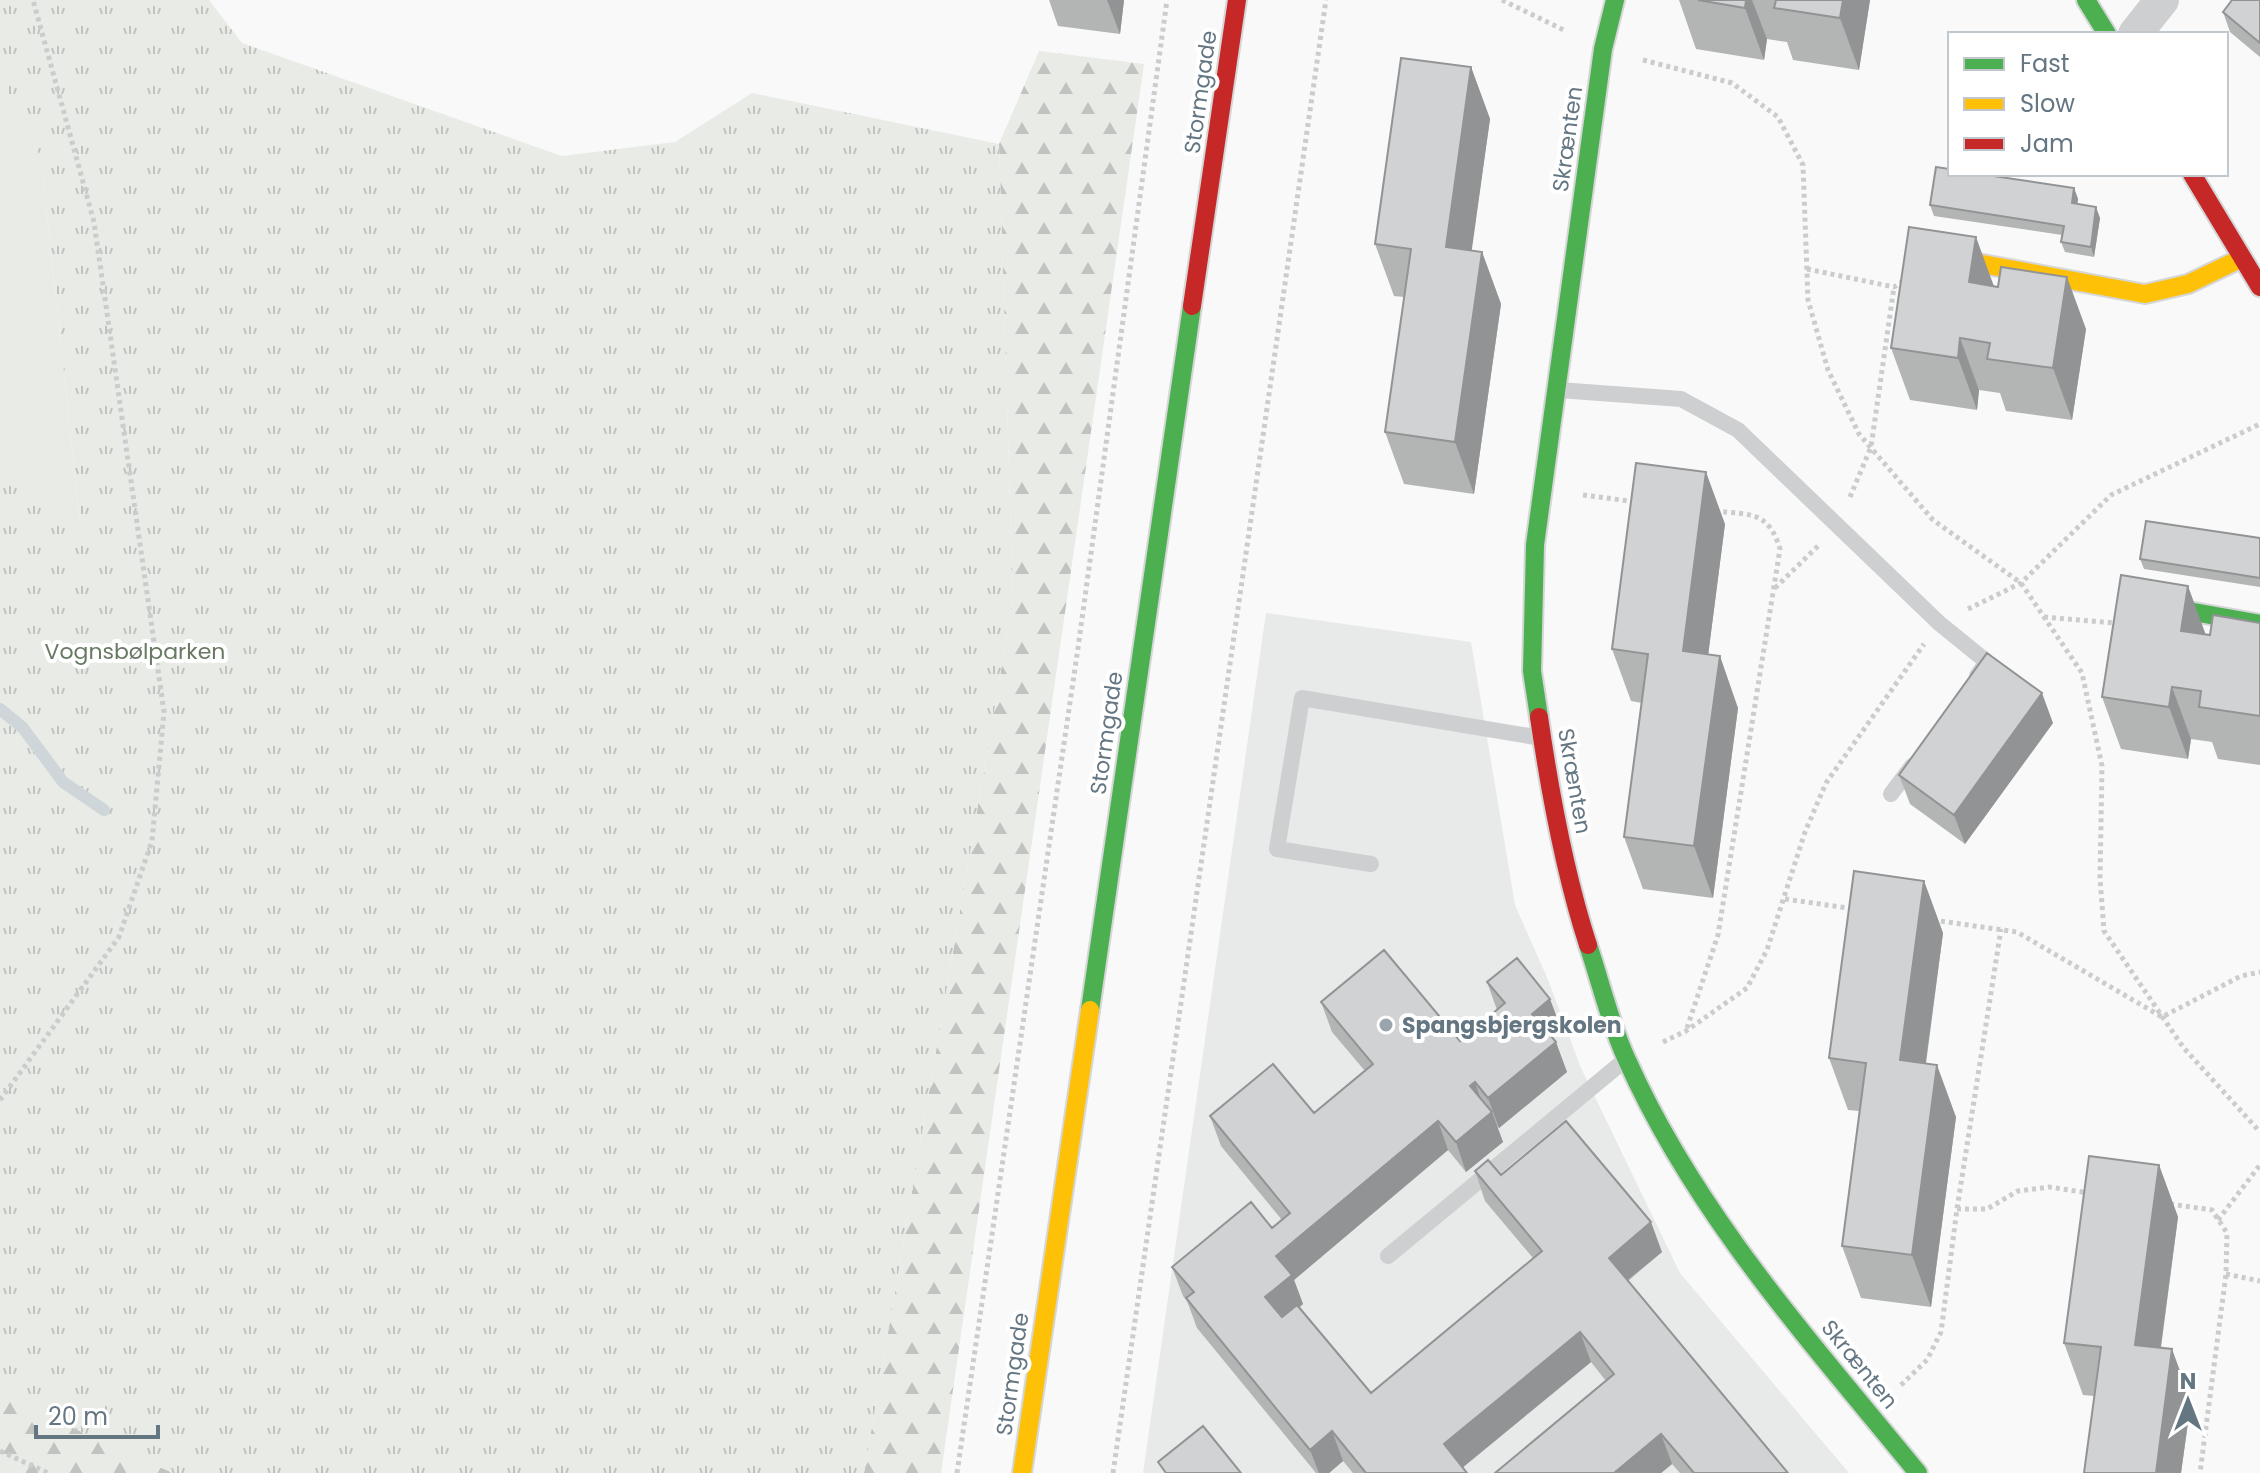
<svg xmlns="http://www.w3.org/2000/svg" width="2260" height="1473" font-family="Poppins,sans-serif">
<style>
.built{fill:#e8e9e9}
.green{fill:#e8ebe6}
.forest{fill:url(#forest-firs)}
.park{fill:url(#park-tufts)}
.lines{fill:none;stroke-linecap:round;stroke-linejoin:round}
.stream{stroke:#ced6d9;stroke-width:12}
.fast-casing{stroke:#d5d6d7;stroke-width:22}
.slow-casing{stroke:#d5d6d7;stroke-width:22}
.jam-casing{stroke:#d5d6d7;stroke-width:22}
.path{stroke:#cbcccd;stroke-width:5;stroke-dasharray:4 4;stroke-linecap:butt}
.lane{stroke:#cecfd0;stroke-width:16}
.street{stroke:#cecfd0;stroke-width:34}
.fast{stroke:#4caf50;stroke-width:18}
.slow{stroke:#ffc107;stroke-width:18}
.jam{stroke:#c62828;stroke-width:18}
.wall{fill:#b3b5b5}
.shaded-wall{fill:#929394}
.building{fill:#d0d2d3;stroke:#929394;stroke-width:2}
.poi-dot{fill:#99a4ac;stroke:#fff;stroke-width:3}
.labels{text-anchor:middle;stroke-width:8;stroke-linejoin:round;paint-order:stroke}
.street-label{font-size:22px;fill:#657683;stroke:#fff}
.park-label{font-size:22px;fill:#687a64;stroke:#fff}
.poi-label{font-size:22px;font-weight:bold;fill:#657683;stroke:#fff;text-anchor:start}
</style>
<defs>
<pattern id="forest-firs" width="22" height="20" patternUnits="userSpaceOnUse" patternTransform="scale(2)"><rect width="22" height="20" fill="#e8ebe6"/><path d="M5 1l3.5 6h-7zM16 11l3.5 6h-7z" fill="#c0c3c0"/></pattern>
<pattern id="park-tufts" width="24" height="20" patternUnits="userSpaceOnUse" patternTransform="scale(2)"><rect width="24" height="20" fill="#e8ebe6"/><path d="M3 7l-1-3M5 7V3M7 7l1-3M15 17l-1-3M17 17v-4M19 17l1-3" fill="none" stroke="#c0c3c0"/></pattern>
</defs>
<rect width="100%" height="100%" fill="#f9f9f9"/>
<path class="built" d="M1266,613L1471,642L1515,905L1549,982L1581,1068L1680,1273L1849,1473H1143Z"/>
<path class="green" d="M0,77L41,158L80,524L0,467Z"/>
<path class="forest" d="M1039,51L1144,64L941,1473H864L1013,600L999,144Z
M0,1395L173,1473H0Z"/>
<path class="park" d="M0,0H209L242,43L562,156L675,142L752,93L999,144L1013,600L864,1473H173L0,1395V467L80,523L41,158L0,77Z"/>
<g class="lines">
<path class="stream" d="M0,709L23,728L63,782L104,810"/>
<g class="fast-casing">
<path id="fast" d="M2086,0L2107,34
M2149,604L2260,624
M1539,717L1532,671L1535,545L1603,49L1615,0
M1588,945C1601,983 1610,1024 1627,1060C1696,1215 1812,1343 1918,1473
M1090,1010L1192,306"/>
</g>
<g class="slow-casing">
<path id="slow" d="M1939,256L2145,294L2188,284L2242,258
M1022,1473L1090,1010"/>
</g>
<g class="jam-casing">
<path id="jam" d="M2192,174L2260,287
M1192,306L1237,0
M1539,717C1550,793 1564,871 1588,945"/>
</g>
<path class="path" d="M1502,0L1566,31
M1643,60L1732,83L1778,117L1803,165L1808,300L1828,370L1859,434L1933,520L2021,583L2082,673L2102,766L2100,878L2104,931L2183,1047L2260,1132
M1807,269L1894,287L1905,280
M1583,495L1637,502
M1850,497L1871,447L1894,287
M1775,588L1819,545
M1968,609L2021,583L2111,495L2260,424
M2044,617L2114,623
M1785,899L1855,909
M1933,920L2017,932L2162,1017L2241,976L2260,972
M1687,1028L1718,935L1780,549C1768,510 1750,515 1715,511
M1663,1042L1686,1031L1747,988L1767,950L1805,832L1826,783L1924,644
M0,1100L119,937L152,841L164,712L94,222L33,0
M2170,1204L2212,1210L2227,1233L2226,1274L2200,1473
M1957,1209H1987L2018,1191L2049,1187L2089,1193
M2218,1220L2260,1165
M2226,1274L2260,1281
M1901,1385L1927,1360L1941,1332L1957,1209L2001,929
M0,1451L48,1473
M957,1473L1078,648L1167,0
M1113,1473L1326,0"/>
<path class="lane" d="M1559,390L1681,399L1738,430L1939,623L1987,662L1977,676
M1891,794L1912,766
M1371,864L1277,849L1302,698L1541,738
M1388,1256L1625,1060"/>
<path class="street" d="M2135,34L2162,0"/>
<use href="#fast" class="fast"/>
<use href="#slow" class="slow"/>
<use href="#jam" class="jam"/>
</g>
<path class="wall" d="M1049,0H1124L1120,34L1058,26Z
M1679,0H1870L1859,70L1793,60L1787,42L1767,39L1764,60L1696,49Z
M2260,0V57L2230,32L2223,12Z
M1471,67L1490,119L1471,251L1482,252L1501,304L1474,494L1404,484L1385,432L1404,297L1394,296L1375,244Z
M2074,188L2078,199L2077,204L2100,218L2094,257L2065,252L2061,242L2062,235L1934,216L1930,205Z
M1994,286L1998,287L2086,329L2072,420L2006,411L2000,393L1979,390L1977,410L1910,400L1891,348Z
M1725,524L1708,655L1738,708L1713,898L1643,889L1624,837L1642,703L1631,701L1612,649Z
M2260,538V587L2144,569L2140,559Z
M2260,623V765L2218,759L2212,742L2191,739L2188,759L2121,749L2102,697L2205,634L2210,635Z
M2053,723L1965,844L1910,804L1899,775Z
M1924,881L1943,933L1926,1064L1956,1117L1931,1307L1861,1298L1842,1246L1859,1111L1848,1110L1829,1058Z
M1487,982L1561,1028L1551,1037L1567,1072L1499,1128L1497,1126L1503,1142L1466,1172L1448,1150L1294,1280L1303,1304L1299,1308L1371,1393L1533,1258L1485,1201L1475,1171L1501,1175L1662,1252L1628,1281L1788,1473H1680L1672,1464L1661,1473H1495L1606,1381L1591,1362L1463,1467L1467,1473H1353L1343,1461L1329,1473H1316L1197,1328L1187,1301L1183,1296L1172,1267L1272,1228L1282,1220L1221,1146L1210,1116L1314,1113L1365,1071L1332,1032L1321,1002L1460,1041L1497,1010Z
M2159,1165L2178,1217L2161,1348L2191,1401L2181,1473H2084L2094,1396L2083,1395L2064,1343Z"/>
<path class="shaded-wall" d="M1107,0H1124L1120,34Z
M1746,0H1752L1767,39L1764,60L1745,8Z
M1843,0H1870L1859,70L1840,18Z
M1471,67L1490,119L1465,299L1446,247Z
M2074,188L2078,199L2076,214L2072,203Z
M2096,207L2100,218L2094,257L2091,247Z
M1976,237L1995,289L1969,282Z
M1482,252L1501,304L1474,494L1455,442Z
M2067,277L2086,329L2072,420L2053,368Z
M1960,338L1979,390L1977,410L1958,358Z
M1706,472L1725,524L1702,703L1683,651Z
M2188,586L2207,638L2181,631Z
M1720,656L1738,708L1713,898L1694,846Z
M2172,687L2191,739L2188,759L2169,707Z
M2042,693L2053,723L1965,844L1954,815Z
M1924,881L1943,933L1919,1112L1900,1060Z
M1550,999L1561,1028L1543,1043L1532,1014Z
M1556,1042L1567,1072L1499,1128L1488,1098Z
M1937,1065L1956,1117L1931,1307L1912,1255Z
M1475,1082L1485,1112L1470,1086Z
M1492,1112L1503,1142L1466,1172L1456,1142Z
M1438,1121L1448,1150L1294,1280L1303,1304L1276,1327L1265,1297L1276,1256Z
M2159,1165L2178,1217L2154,1397L2135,1345Z
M1651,1222L1662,1252L1619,1287L1609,1258Z
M1580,1332L1591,1362L1456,1473L1444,1444Z
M2172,1349L2191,1401L2181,1473H2156Z
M1332,1431L1343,1461L1329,1473H1319L1310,1450Z
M1661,1434L1672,1464L1661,1473H1614Z"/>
<path class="building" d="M1698,0H1746L1745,8Z
M1776,0H1843L1840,18L1774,8Z
M2232,0H2260V43L2223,12Z
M1401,58L1471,67L1446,247L1482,252L1455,442L1385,432L1411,249L1375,244Z
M1936,167L1950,169V174H1980L2074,188L2072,203L2096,207L2091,247L2061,242L2064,226L1930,205Z
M1909,227L1976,237L1969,282L1998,287L2001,267L2067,277L2053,368L1987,359L1990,343L1960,338L1958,358L1891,348Z
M1636,463L1706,472L1683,651L1720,656L1694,846L1624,837L1648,654L1612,649Z
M2146,521L2260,538V578L2140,559Z
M2121,575L2188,586L2181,631L2210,635L2213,615L2260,623V716L2199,707L2201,691L2172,687L2169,707L2102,697Z
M1987,653L2042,693L1954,815L1899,775Z
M1854,871L1924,881L1900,1060L1937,1065L1912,1255L1842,1246L1866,1063L1829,1058Z
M1384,950L1460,1041L1505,1003L1487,982L1517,958L1550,999L1532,1014L1556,1042L1488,1098L1475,1082L1470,1086L1492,1112L1456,1142L1438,1121L1276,1256L1292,1275L1265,1297L1282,1317L1297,1305L1371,1393L1542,1251L1475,1171L1488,1160L1501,1175L1566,1121L1651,1222L1609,1258L1788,1473H1694L1661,1434L1614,1473H1495L1614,1374L1580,1332L1444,1444L1467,1473H1366L1332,1431L1310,1450L1186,1298L1194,1292L1172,1267L1251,1202L1272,1228L1290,1213L1210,1116L1273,1064L1314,1113L1373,1064L1321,1002Z
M2089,1156L2159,1165L2135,1345L2172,1349L2156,1473H2084L2101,1347L2064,1343Z
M1203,1426L1241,1473H1166L1158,1462Z"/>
<circle class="poi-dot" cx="1386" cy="1025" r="8"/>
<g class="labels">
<g class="street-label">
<text transform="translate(1200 92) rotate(-82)" y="8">Stormgade</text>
<text transform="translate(1567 139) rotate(-82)" y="8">Skrænten</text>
<text transform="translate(1106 733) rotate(-82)" y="8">Stormgade</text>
<text transform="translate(1575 781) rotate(80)" y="8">Skrænten</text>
<text transform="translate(1860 1364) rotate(51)" y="8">Skrænten</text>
<text transform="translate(1012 1374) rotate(-82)" y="8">Stormgade</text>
</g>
<g class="park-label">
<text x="135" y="659">Vognsbølparken</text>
</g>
<g class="poi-label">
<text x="1402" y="1033">Spangsbjergskolen</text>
</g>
</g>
<rect x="1948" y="32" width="280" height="144" fill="#ffffff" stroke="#c1c8cd" stroke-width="2"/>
<rect x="1964" y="58" width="40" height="12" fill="#4caf50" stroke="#c1c8cd" stroke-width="2"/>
<text x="2020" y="72" font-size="24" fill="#657683">Fast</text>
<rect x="1964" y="98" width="40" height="12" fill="#ffc107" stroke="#c1c8cd" stroke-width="2"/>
<text x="2020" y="112" font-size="24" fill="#657683">Slow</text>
<rect x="1964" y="138" width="40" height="12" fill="#c62828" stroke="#c1c8cd" stroke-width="2"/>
<text x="2020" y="152" font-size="24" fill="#657683">Jam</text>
<g transform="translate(2188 1401)" stroke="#ffffff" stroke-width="6" paint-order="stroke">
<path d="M0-6L14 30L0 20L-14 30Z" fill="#657683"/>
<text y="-12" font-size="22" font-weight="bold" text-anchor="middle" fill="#657683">N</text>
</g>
<path d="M36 1425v12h122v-12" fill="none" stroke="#657683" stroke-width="4"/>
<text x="48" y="1425" font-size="24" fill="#657683" stroke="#ffffff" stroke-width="6" paint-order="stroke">20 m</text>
</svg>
